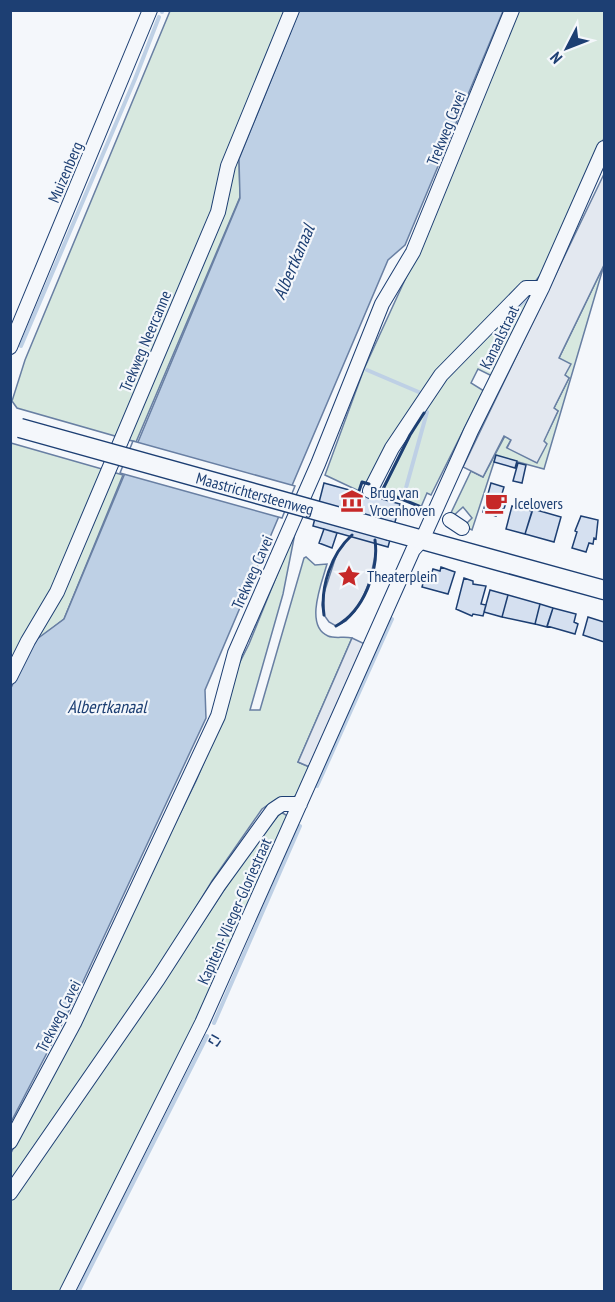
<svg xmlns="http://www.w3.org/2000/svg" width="615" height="1302" font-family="'PT Sans Narrow',sans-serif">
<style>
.green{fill:#d7e8df;stroke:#687fa3;stroke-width:1.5}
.parking{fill:#e3e8f0;stroke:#687fa3;stroke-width:1.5}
.water{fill:#bed0e5;stroke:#687fa3;stroke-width:1.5}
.pier{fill:#f4f7fb;stroke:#687fa3;stroke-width:1.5}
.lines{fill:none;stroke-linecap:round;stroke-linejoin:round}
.stream{stroke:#bed0e5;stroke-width:4}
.building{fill:#d5e0f0;stroke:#1d3f73;stroke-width:1.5}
.minor-casing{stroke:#1d3f73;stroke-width:16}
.major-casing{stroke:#1d3f73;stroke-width:21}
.minor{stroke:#f4f7fb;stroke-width:14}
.major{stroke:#f4f7fb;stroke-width:18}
.major-bridge-casing{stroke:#1d3f73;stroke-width:21;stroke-linecap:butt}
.major-bridge{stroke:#f4f7fb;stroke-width:18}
.fence{stroke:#1d3f73;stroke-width:1.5;stroke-dasharray:8 3;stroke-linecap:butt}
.wall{stroke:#1d3f73;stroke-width:3}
.labels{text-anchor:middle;stroke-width:4.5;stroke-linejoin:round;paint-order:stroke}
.street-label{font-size:16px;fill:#1d3f73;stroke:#f4f7fb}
.poi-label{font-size:16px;fill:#1d3f73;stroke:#f4f7fb;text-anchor:start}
.water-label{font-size:18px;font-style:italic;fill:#1d3f73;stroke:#f4f7fb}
</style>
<rect width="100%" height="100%" fill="#f4f7fb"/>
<path class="green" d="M170,11H299L239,159L240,197L136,442L17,408L12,401L25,360Z
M518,11H604V138L558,244L545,269L534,283L458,349L368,485L362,483L359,491L325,475L364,369L431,223Z
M604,265L544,469L496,456L472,530L464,526L472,518L463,507L452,517H449L471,471L483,477L505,436L511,440L507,447L543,442L558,411L554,408L569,378L565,375L559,358Z
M527,296H530L531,300L492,376L478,369L471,383L484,391L481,395L431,495L427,493L421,507L382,491L427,401L468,350Z
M11,443L123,475L64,619L33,643L11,690Z
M296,528L283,594L250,710H260L304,558L306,557L315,565L327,564C322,582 304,626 328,636C335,639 344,636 352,638L298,762L312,768C308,776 304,788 298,794C290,802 275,798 262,809L212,881L151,981L11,1186V1153L101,975L196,781L215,736L234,674L249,644Z
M281,812L291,818L192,1039L64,1291L11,1292V1199L167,977L251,849Z"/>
<path class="parking" d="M604,174V265L559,358L571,364L565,375L569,378L554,408L558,411L544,441L547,444L537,463L507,448L511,440L504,436L483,477L463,467Z
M351,535L375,539L376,551L370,580L363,597L355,611L346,621L336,626L329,622L324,615L322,605L324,593L337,553Z
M352,638L367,645L312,768L298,762Z"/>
<path class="water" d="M299,11H503L405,245L388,260L205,690L206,718L73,1003L11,1122L10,690L33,642L64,619L240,198L239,159Z"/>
<path class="pier" d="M133,441L295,486L282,518L120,473Z"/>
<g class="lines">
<path class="stream" d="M162,12V10
M508,315L528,298
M21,346L135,79L159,17
M367,370L421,393
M404,495L427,412
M317,786L392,619
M214,1023L300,826
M78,1292L207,1036"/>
</g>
<path class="building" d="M496,455L517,461L515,468L494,462Z
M518,463L526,465L522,483L513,481Z
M324,483L400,504L388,547L313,526Z
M491,483L504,487L501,497L507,499L504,509L498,508L496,516L483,512Z
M512,506L532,511L525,534L506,529Z
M533,509L561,517L554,542L525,534Z
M581,516L598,520L596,539L594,538L593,544L589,543L586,552L572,548L577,532L575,531Z
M324,529L337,533L332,548L319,543Z
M441,567L455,572L448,594L422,587L425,576L430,578L433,569L440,571Z
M464,578L473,581V584L486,586L481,604L486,605L483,616L473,614L472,616L456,609Z
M490,590L508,595L502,617L484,612Z
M508,595L540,604L535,624L502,617Z
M540,604L553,608L547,627L535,624Z
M553,608L576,614L574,622L578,624L575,634L547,626Z
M588,617L604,622V642L583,635Z"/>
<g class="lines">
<g class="minor-casing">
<path id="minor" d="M10,347L150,10
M370,491L392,448L441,375L526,288H542
M450,520L462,528
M10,677L28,641L57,592L218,212L228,166L292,10
M10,1142L74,1023L218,716L235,653L318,464L382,304L413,252L512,10
M10,1193L158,979L218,886L273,810L282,804H300
M67,1292L202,1023L413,550L422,540L471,431L542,288L604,148"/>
</g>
<g class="major-casing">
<path id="major" d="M390,531L604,590"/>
</g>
<use href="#minor" class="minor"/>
<use href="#major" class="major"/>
<g class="major-bridge-casing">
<g id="major-bridge">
<path id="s1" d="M20,428L390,531"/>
</g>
</g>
<use href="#major-bridge" class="major-bridge"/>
<path class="fence" d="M212,1035L221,1040L217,1046L209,1041Z"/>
<path class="wall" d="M359,491L362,482L369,484
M421,507L382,491L410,435L424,413
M324,615C320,587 331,554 352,535
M336,626C364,611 379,570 375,540"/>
</g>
<defs>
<g id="museum-bare" transform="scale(1.8)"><path d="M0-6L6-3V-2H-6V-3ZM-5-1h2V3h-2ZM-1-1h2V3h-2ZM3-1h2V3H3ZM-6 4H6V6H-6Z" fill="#c62828" stroke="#f4f7fb" stroke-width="2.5" paint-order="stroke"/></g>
<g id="cafe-bare" transform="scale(1.8)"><path d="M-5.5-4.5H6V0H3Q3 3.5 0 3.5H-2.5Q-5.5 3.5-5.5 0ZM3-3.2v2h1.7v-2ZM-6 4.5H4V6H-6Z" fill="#c62828" stroke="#f4f7fb" stroke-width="2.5" paint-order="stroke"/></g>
<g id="sight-bare" transform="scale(1.8)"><path d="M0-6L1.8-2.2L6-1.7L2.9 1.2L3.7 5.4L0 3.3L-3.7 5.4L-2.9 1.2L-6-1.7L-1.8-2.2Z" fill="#c62828" stroke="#f4f7fb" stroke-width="2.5" paint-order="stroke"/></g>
</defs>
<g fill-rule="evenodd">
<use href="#museum-bare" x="352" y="501"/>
<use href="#cafe-bare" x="496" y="503"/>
<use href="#sight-bare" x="349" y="576"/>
</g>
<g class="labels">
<g class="street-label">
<text transform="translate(446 128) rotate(-68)" y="6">Trekweg Cavei</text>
<text transform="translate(65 172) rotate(-67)" y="6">Muizenberg</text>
<text transform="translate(499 337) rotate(-64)" y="6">Kanaalstraat</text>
<text transform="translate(145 341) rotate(-67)" y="6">Trekweg Neercanne</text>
<text dy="6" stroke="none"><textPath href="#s1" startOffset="244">Maastrichtersteenweg</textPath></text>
<text transform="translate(252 572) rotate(-66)" y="6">Trekweg Cavei</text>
<text transform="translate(234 911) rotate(-66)" y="6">Kapitein-Vlieger-Gloriestraat</text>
<text transform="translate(58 1016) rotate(-63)" y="6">Trekweg Cavei</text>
</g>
<g class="poi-label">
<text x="370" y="498">Brug van<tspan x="370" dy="18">Vroenhoven</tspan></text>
<text x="514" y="509">Icelovers</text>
<text x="367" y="582">Theaterplein</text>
</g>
<g class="water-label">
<text transform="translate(294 262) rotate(-67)" y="6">Albertkanaal</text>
<text x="107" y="713">Albertkanaal</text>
</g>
</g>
<rect width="615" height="1302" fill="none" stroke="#1d3f73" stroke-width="24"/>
<g transform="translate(567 48) rotate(228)" stroke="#f4f7fb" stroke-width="4.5" paint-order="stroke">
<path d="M0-4.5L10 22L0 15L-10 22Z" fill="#1d3f73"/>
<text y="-9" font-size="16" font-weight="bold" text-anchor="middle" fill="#1d3f73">N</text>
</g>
</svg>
